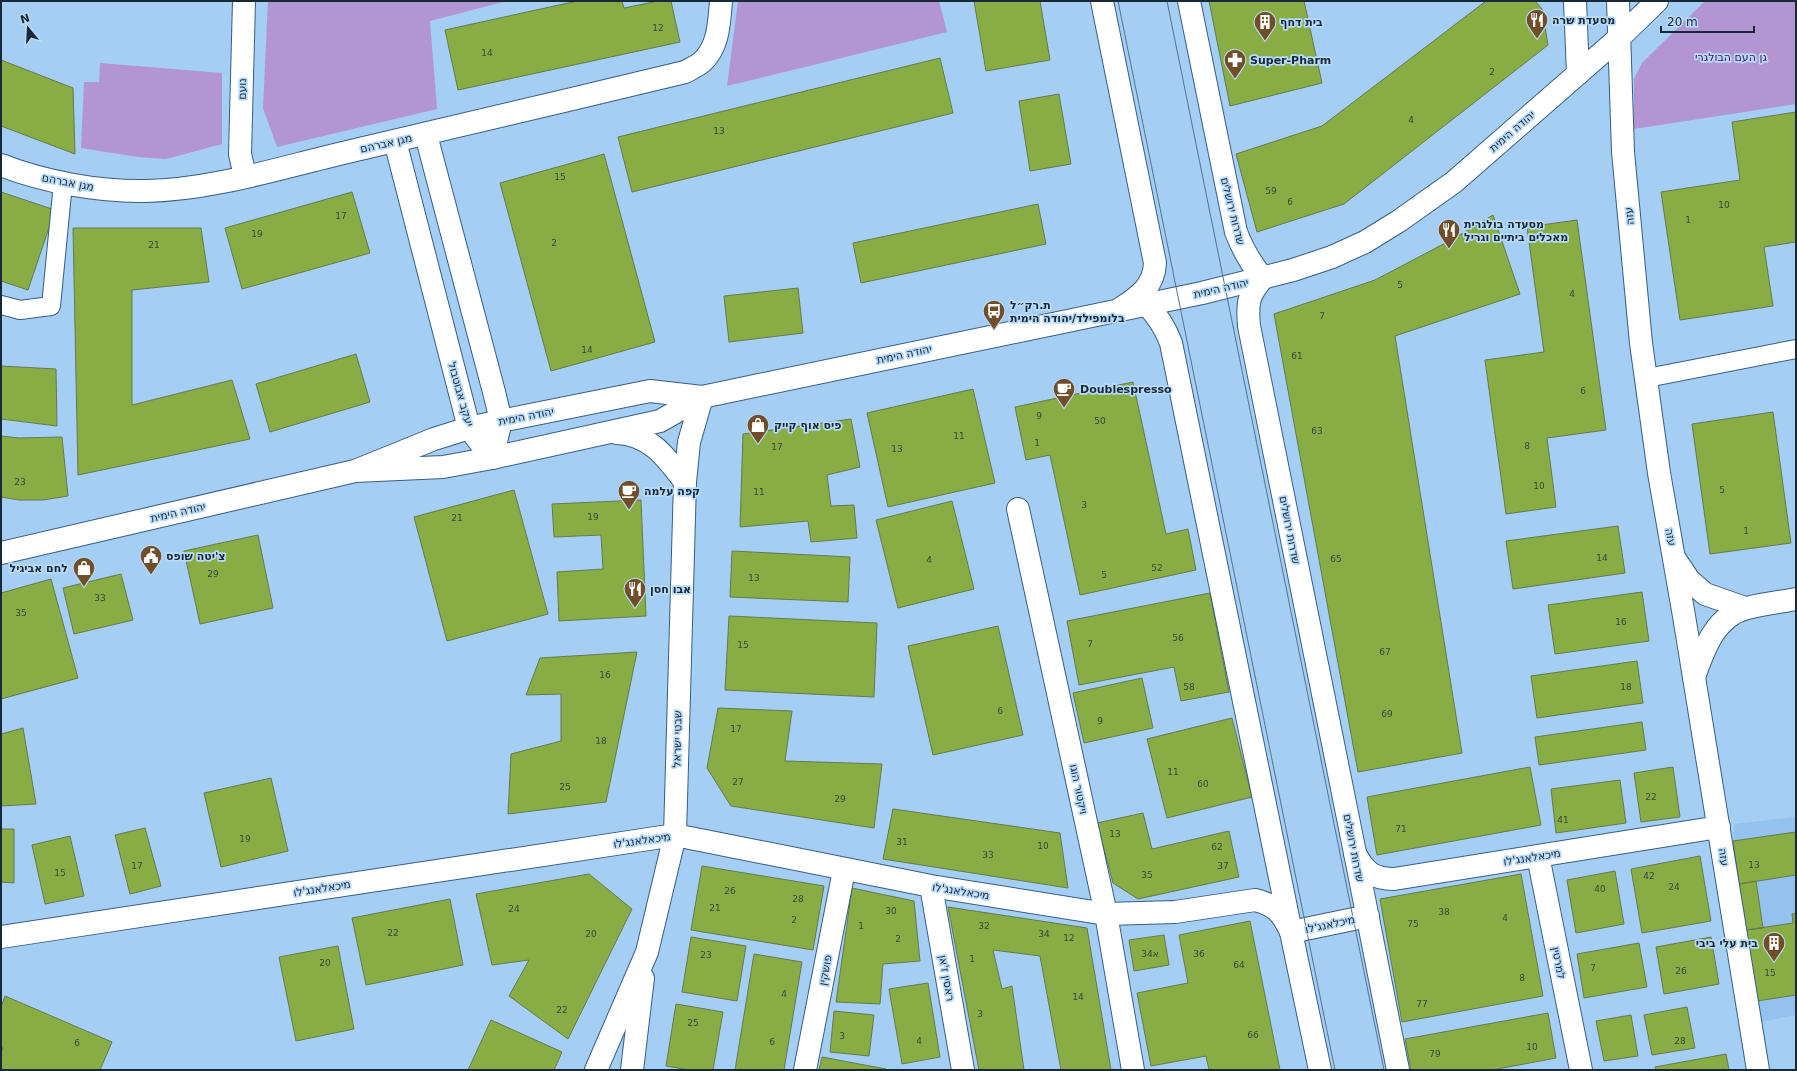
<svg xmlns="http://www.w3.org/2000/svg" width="1797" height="1071" font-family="'DejaVu Sans','Noto Sans Hebrew',sans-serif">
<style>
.built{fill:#92c2ed}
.green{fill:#b295d2}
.building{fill:#88ad44;stroke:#67794c}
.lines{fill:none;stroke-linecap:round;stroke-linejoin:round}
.service-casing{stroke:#385e80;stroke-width:20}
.pedestrian-casing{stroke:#385e80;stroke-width:24}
.minor-casing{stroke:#385e80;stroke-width:24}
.tertiary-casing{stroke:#385e80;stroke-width:24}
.service{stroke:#fff;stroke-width:18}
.pedestrian{stroke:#fff;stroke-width:22}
.minor{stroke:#fff;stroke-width:22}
.tertiary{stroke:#fff;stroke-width:22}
.tram{stroke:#56728b;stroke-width:1}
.labels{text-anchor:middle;stroke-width:3.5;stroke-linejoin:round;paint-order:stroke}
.number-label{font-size:9px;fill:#33493a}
.poi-label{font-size:11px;font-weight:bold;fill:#172836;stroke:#b8daf9;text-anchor:start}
.park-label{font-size:11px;fill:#3f0e61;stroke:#b8daf9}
.street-label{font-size:11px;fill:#172836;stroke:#b8daf9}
</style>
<rect width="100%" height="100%" fill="#a4cef4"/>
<path class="built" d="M1796,817V1015L1761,1022L1733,841L1735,824Z"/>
<path class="green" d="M268,1H507L430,21L437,109L277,147L263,108Z
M738,1H939L947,32L727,86Z
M1705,1H1796V104L1634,129V79L1642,63Z
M100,63L222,73V144L166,159L138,157L81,148L84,82H99Z"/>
<path class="building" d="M577,1H622L624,8L658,1H671L680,42L458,90L445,30Z
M974,1H1040L1050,60L986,71Z
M1209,1H1304L1322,83L1230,106Z
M1486,1H1535L1542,9L1548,45L1344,204L1257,232L1236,154L1322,126Z
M940,58L953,113L632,192L618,137Z
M1,60L73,88L75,154L1,126Z
M1059,94L1071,164L1030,171L1019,101Z
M1796,112V242L1764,247L1773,306L1680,320L1661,192L1740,180L1732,122Z
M604,154L655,342L551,371L500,183Z
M1,192L55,210L28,290L1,281Z
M352,192L370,253L242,289L225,228Z
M1038,204L1046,244L861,283L853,243Z
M1493,215L1520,294L1395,336L1462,753L1358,772L1274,314L1375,280L1453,239Z
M1577,220L1606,430L1547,438L1556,507L1506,514L1485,360L1544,352L1527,227Z
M73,228H201L209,282L132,290V405L232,380L250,439L78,475Z
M798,288L803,333L729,342L724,296Z
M356,354L370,402L270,432L256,384Z
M1,366L56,369L57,426L1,419Z
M1133,382L1166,534L1188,529L1196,570L1080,595L1050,455L1026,460L1015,407Z
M973,389L995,483L888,507L867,413Z
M1773,412L1791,543L1710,554L1692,424Z
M851,419L860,467L827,475L831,506L854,505L857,538L811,542L808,521L740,527L743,434Z
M1,436L19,438L62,437L68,496L43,500H19L1,497Z
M514,490L548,614L447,641L414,517Z
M641,500L646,616L559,621L557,572L603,569L601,535L554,537L552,504Z
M952,501L974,589L898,608L876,520Z
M1618,526L1625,573L1513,589L1506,541Z
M258,535L273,608L200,624L184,551Z
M732,551L850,557L848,602L730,597Z
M121,574L133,620L74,634L63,588Z
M51,579L78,678L1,699V593Z
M1642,592L1649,641L1555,654L1548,605Z
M1210,593L1229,692L1181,701L1174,667L1079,685L1067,621Z
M729,616L877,623L874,697L725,690Z
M998,626L1023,735L933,755L908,646Z
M637,652L606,802L508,814L511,754L561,741V694L526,695L540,658Z
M1637,661L1643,703L1537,718L1531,676Z
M1142,678L1153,728L1084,743L1073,693Z
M718,708L792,711L785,761L882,764L874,828L731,806L707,768Z
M1232,718L1252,797L1167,818L1147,739Z
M1642,722L1646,750L1539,765L1535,737Z
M23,728L36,804L1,806V734Z
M1530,767L1541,825L1377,855L1367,797Z
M1673,767L1680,817L1641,822L1634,773Z
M271,778L288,851L221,867L204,793Z
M1620,780L1626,823L1556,833L1551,789Z
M893,809L1060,833L1068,888L883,859Z
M1143,813L1152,849L1229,831L1239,877L1138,899L1113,883L1097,823Z
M145,828L161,886L130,894L115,835Z
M1,829H14V883L1,882Z
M1796,832V875L1739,884L1733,841Z
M70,836L84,896L45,904L32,845Z
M1700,856L1711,921L1642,933L1631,869Z
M702,866L824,886L813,950L691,930Z
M1615,871L1624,924L1576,933L1567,880Z
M589,874L632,909L568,1039L509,996L529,960L492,965L476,894Z
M1521,874L1543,996L1402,1022L1380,899Z
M1756,881L1763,928L1746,930L1739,884Z
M852,888L914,901L920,961L883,964L880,1004L836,1002Z
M450,899L463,965L366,985L352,918Z
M948,907L1087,928L1111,1070H1061L1040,956L993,950L1002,989L1012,986L1024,1070H979Z
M1796,913V995L1757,1001L1746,930L1793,923L1792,914Z
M1250,921L1280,1070H1209L1206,1056L1151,1066L1137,993L1188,983L1179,935Z
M1164,935L1169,965L1134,971L1129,940Z
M691,937L746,946L737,1001L682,992Z
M1711,937L1719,984L1664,994L1656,947Z
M1639,943L1647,987L1584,998L1577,954Z
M338,946L354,1029L296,1041L279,957Z
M754,954L802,962L784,1070H735Z
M928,983L940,1057L902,1064L889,989Z
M5,996L112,1042L100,1070H1V1053L3,1048L1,1047V1007Z
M676,1004L723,1012L713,1070H690L666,1066Z
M1687,1007L1695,1048L1652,1055L1644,1015Z
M834,1011L874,1015L869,1056L830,1052Z
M1548,1013L1556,1058L1492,1070H1411L1405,1039Z
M1631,1015L1638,1056L1604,1061L1596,1021Z
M491,1020L562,1052L554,1070H468Z
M1726,1054L1729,1070H1656L1655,1067Z
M822,1057L886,1069V1070H819Z"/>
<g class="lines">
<g class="service-casing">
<path id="service" d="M1,305L20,310L51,306L63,183
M1647,378L1796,349"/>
</g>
<g class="pedestrian-casing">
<path id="pedestrian" d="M1189,1L1236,232C1243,250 1250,263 1263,278
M1146,304C1158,316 1165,327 1171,343L1291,932L1368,916
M1355,853L1398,1070"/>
</g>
<g class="minor-casing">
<path id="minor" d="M244,1L240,154L245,176
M1102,1L1155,263C1154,287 1138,297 1120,309
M426,135L494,392L501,421L492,458
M395,141L469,428L492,458
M1,165C44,182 100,192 146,191C211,190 279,168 343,153C457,127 571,99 685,72C690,69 697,66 702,62C719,46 719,23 721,1
M1263,278C1248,295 1247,303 1249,326L1355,853C1364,872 1374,879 1394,879L1719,827
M1018,509L1106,914L1133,1070
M1675,559L1689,580L1705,594L1745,608
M1694,677C1704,649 1715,616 1747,608C1763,604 1780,602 1796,599
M1538,856L1581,1070
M931,886L963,1070
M1,937L675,835L931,886L1106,914L1175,912L1255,900C1276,905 1282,913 1291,932L1320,1070
M805,1070L844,870"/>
</g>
<g class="tertiary-casing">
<path id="tertiary" d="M1575,1L1578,74
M1618,1L1623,152L1641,343L1659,473L1684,616L1758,1070
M617,433C650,434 667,458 685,482
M355,471L443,467L492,458L660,421L702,397L1202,293L1293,270L1332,257L1365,242L1399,221L1454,182L1620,37L1657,1
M1,553L355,471L434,439L469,428L501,421L650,391L702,397
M596,1070L647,952L675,835L685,482L689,442L702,397
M632,1070L643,978"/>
</g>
<use href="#service" class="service"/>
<use href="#pedestrian" class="pedestrian"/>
<use href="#minor" class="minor"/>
<use href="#tertiary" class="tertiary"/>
<path class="tram" d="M1118,1L1335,1070
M1167,1L1384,1070"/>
</g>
<defs>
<g id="restaurant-pin" transform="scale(1.15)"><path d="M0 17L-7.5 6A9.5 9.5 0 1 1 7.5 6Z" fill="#724e28" stroke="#b8daf9"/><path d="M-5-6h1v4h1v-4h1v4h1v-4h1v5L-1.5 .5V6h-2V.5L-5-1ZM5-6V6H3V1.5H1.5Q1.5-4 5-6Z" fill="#fff"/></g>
<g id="building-pin" transform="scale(1.15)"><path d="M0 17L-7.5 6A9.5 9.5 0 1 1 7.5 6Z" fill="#724e28" stroke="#b8daf9"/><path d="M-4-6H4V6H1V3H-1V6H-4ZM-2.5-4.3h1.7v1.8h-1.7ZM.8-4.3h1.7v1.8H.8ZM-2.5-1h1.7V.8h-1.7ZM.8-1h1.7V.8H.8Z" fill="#fff"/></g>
<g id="pharmacy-pin" transform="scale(1.15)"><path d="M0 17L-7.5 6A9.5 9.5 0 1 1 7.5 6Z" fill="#724e28" stroke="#b8daf9"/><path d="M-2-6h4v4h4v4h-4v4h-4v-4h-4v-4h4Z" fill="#fff"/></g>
<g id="bus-pin" transform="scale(1.15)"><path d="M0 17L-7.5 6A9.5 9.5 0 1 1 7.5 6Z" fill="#724e28" stroke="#b8daf9"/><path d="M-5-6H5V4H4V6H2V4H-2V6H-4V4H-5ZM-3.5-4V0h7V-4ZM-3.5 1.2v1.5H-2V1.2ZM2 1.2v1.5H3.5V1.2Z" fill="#fff"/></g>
<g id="cafe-pin" transform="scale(1.15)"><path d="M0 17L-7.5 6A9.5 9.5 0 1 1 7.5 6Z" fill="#724e28" stroke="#b8daf9"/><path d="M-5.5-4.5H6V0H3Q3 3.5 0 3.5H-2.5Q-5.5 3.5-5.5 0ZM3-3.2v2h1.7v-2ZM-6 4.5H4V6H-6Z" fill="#fff"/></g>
<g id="shop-pin" transform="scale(1.15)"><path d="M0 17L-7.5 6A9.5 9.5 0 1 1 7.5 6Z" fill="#724e28" stroke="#b8daf9"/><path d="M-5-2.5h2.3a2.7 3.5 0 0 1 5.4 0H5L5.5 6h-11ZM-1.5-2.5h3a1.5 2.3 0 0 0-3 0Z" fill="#fff"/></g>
<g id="civic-pin" transform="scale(1.15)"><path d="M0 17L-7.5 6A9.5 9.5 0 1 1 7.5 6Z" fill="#724e28" stroke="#b8daf9"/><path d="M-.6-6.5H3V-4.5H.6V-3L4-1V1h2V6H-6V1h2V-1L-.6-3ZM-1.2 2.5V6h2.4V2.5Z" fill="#fff"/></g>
</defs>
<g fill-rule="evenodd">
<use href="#restaurant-pin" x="1537" y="20"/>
<use href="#building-pin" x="1265" y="22"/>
<use href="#pharmacy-pin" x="1235" y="60"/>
<use href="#restaurant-pin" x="1449" y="230"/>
<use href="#bus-pin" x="994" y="311"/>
<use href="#cafe-pin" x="1064" y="389"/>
<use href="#shop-pin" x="758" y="425"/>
<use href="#cafe-pin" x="629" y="491"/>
<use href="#civic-pin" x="151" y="556"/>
<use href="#shop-pin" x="84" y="568"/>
<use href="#restaurant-pin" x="635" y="589"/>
<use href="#building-pin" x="1774" y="943"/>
</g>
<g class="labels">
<g class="number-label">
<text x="658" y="31">12</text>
<text x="487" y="56">14</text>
<text x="1492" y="75">2</text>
<text x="1411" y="123">4</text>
<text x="719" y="134">13</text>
<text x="560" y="180">15</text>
<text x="1271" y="194">59</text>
<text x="1290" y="205">6</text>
<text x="1724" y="208">10</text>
<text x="341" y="219">17</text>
<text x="1688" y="223">1</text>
<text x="257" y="237">19</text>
<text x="554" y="246">2</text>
<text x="154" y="248">21</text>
<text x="1400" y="288">5</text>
<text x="1572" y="297">4</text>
<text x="1322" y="319">7</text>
<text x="587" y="353">14</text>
<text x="1297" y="359">61</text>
<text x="1583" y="394">6</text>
<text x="1039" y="419">9</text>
<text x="1100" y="424">50</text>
<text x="1317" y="434">63</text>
<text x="959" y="439">11</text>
<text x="1037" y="446">1</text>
<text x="1527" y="449">8</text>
<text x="777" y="450">17</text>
<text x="897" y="452">13</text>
<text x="20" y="485">23</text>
<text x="1539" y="489">10</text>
<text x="1722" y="493">5</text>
<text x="759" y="495">11</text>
<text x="1084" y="508">3</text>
<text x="593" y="520">19</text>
<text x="457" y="521">21</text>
<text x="1746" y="534">1</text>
<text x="1602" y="561">14</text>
<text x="1336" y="562">65</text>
<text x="929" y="563">4</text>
<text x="1157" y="571">52</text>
<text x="213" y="577">29</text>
<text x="1104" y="578">5</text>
<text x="754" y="581">13</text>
<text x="100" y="601">33</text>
<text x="21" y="616">35</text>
<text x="1621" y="625">16</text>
<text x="1178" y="641">56</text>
<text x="1090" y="647">7</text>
<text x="743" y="648">15</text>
<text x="1385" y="655">67</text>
<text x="605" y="678">16</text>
<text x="1189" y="690">58</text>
<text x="1626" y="690">18</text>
<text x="1000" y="714">6</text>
<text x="1387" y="717">69</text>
<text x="1100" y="724">9</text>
<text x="736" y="732">17</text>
<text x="601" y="744">18</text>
<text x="1173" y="775">11</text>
<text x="738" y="785">27</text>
<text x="1203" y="787">60</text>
<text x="565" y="790">25</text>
<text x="1651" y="800">22</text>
<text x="840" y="802">29</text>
<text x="1563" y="823">41</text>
<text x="1401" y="832">71</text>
<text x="1115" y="837">13</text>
<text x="245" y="842">19</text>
<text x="902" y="845">31</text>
<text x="1043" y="849">10</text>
<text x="1217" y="850">62</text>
<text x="988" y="858">33</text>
<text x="1754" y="868">13</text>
<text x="137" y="869">17</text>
<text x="1223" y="869">37</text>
<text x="60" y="876">15</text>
<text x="1147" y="878">35</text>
<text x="1649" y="879">42</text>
<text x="1674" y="890">24</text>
<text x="1600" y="892">40</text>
<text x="730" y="894">26</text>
<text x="798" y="902">28</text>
<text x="715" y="911">21</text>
<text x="514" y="912">24</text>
<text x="891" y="914">30</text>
<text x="1444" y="915">38</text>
<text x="1505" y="921">4</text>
<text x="794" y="923">2</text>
<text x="1413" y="927">75</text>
<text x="861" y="929">1</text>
<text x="984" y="929">32</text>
<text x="393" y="936">22</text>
<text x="591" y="937">20</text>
<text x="1044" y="937">34</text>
<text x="1069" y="941">12</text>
<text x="898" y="942">2</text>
<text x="1150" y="957">34א</text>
<text x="1199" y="957">36</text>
<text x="706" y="958">23</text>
<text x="972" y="962">1</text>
<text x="325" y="966">20</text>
<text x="1239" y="968">64</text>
<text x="1593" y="971">7</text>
<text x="1681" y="974">26</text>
<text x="1770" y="976">15</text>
<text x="1522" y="981">8</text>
<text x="784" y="997">4</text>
<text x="1078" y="1000">14</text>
<text x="1422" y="1007">77</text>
<text x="562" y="1013">22</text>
<text x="980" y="1017">3</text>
<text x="693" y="1026">25</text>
<text x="1253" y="1038">66</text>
<text x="842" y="1039">3</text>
<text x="919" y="1044">4</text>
<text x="1680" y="1044">28</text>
<text x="772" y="1045">6</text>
<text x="77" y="1046">6</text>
<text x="1532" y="1050">10</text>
<text x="1435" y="1057">79</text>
</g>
<g class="poi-label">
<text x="1552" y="24">מסעדת שרה</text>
<text x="1280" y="26">בית דחף</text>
<text x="1250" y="64">Super-Pharm</text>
<text x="1464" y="228">מסעדה בולגרית<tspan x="1464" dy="13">מאכלים ביתיים וגריל</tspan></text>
<text x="1010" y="309">ת.רק״ל<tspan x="1010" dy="13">בלומפילד/יהודה הימית</tspan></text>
<text x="1080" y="393">Doublespresso</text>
<text x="774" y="429">פיס אוף קייק</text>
<text x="644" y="495">קפה עלמה</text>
<text x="166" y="560">צ'יטה שופס</text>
<text x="68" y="572" text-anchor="end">לחם אביגיל</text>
<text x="650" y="593">אבו חסן</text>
<text x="1758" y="947" text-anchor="end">בית עלי ביבי</text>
</g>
<g class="park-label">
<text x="1731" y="61">גן העם הבולגרי</text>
</g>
<g class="street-label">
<text transform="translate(242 89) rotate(-89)" y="4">נועם</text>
<text transform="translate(1512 131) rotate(-41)" y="4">יהודה הימית</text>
<text transform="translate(386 143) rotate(-13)" y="4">מגן אברהם</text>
<text transform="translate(68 182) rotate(11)" y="4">מגן אברהם</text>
<text transform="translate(1233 211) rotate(76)" y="4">שדרות ירושלים</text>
<text transform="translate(1629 216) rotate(-96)" y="4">עזה</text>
<text transform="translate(1221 288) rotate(-13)" y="4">יהודה הימית</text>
<text transform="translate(904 354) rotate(-12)" y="4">יהודה הימית</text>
<text transform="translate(461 394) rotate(74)" y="4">יעקב אבוטבול</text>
<text transform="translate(526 416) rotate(-11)" y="4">יהודה הימית</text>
<text transform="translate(178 512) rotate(-13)" y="4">יהודה הימית</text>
<text transform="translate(1290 530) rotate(79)" y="4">שדרות ירושלים</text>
<text transform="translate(1671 537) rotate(79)" y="4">עזה</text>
<text transform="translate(677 739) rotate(-89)" y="4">שבטי ישראל</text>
<text transform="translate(1079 789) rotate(78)" y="4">ויקטור הוגו</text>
<text transform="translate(642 840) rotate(-8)" y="4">מיכאלאנג'לו</text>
<text transform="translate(1354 848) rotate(79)" y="4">שדרות ירושלים</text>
<text transform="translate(1532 857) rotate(-9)" y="4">מיכאלאנג'לו</text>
<text transform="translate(1724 857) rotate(81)" y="4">עזה</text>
<text transform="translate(322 888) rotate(-9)" y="4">מיכאלאנג'לו</text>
<text transform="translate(961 891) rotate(9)" y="4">מיכאלאנג'לו</text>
<text transform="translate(1330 924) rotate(-12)" y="4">מיכלאנג'לו</text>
<text transform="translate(1559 963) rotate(79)" y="4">למרטין</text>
<text transform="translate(825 970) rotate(-79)" y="4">פושקין</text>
<text transform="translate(947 978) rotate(80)" y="4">ראסין ז'אן</text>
</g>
</g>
<rect width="1797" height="1071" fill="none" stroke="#172836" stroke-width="4"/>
<g transform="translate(28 28) rotate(342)" stroke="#b8daf9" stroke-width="3" paint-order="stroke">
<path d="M0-3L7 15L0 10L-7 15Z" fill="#172836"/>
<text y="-6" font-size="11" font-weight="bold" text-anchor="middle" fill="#172836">N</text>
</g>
<path d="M1661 26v6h93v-6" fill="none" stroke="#172836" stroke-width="2"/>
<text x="1667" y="26" font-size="12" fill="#172836" stroke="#b8daf9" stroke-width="3" paint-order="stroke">20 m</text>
</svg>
